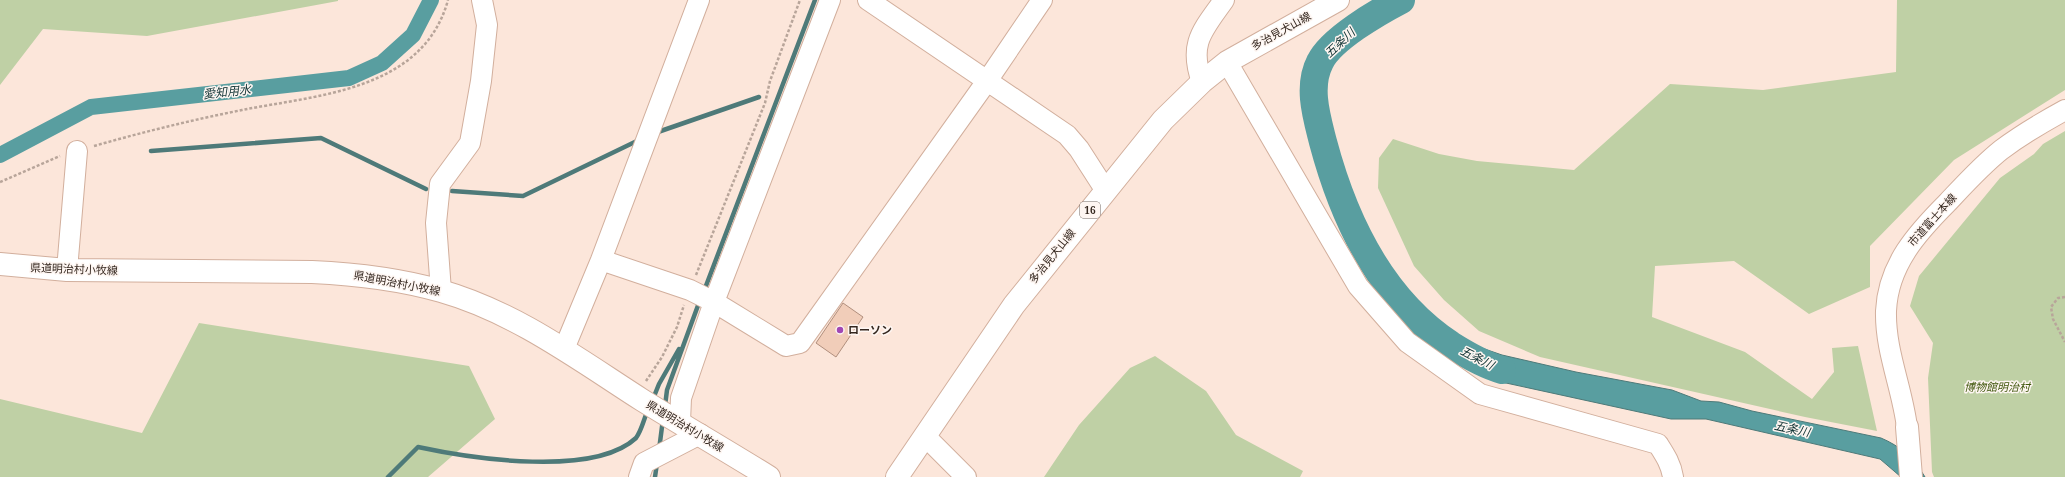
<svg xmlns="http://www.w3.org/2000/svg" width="2065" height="477" font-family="'Noto Serif','Noto Sans JP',serif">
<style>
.green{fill:#bfd0a5}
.water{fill:#599ea0;stroke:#4e7a79}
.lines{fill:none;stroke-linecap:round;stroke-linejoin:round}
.stream{stroke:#4e7a79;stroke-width:4.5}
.canal{stroke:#599ea0;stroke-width:16}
.river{stroke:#599ea0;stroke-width:28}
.building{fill:#f1cdb9;stroke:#b18f7d}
.minor-casing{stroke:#d2af9d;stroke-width:22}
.major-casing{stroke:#d2af9d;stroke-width:24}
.path{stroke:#b8a59a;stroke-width:2.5;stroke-dasharray:3 2;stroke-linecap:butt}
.minor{stroke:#fff;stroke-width:20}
.major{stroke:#fff;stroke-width:22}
.poi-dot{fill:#a148b4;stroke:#fef6f2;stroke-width:1.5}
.labels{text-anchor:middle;stroke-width:3;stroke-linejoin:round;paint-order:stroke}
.shield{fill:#fef6f2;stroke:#71655e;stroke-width:1}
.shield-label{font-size:10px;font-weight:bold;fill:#34271f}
.street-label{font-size:11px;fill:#34271f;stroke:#fef6f2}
.poi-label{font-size:11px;font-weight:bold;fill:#34271f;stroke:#fef6f2;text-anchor:start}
.park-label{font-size:11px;font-style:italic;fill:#41580e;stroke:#fef6f2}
.water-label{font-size:12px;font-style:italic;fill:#103334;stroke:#fef6f2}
</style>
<rect width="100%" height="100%" fill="#fce6da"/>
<path class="green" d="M0,0H338V1L147,36L43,29L0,85Z
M1897,0H2065V90L1954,160L1870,246V287L1809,314L1734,261L1655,266L1652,317L1745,352L1812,399L1834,372L1832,348L1858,346L1877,431L1805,417L1540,357L1479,331L1444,300L1414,266L1378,188L1379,158L1393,139L1439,154L1477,161L1574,170L1670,84L1763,90L1896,72Z
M2065,131V477H1934L1932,472L1928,378L1933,343L1910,306L1919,276L2000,178L2034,154L2043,144Z
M199,323L469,366L495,419L428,477H0V399L142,433Z
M1155,356L1206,391L1236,435L1303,471L1300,477H1044L1079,425L1130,368Z"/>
<path class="water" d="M1473,345L1502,355L1576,372L1672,390L1701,401L1719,402L1752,411L1881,438C1900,446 1914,458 1925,477H1901L1880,459L1706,419H1671L1506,383L1462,365Z"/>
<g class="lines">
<path class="stream" d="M655,133L759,97
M151,151L321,138L426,189
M452,191L523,196L639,140
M704,291L815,0
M653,399L659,384L679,349
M665,406L667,390L700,300
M659,450L663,419
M388,477L418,447C474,459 594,477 636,438C642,430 644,418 648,410
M655,477L657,463"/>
<path class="canal" d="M0,155L91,107L349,78L382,63L413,35L431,0"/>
<path class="river" d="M1401,0C1378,12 1331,39 1320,62C1307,87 1317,118 1323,142C1344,221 1381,299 1451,345C1467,355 1484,365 1502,370"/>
</g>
<path class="building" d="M843,303L863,317L836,357L816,343Z"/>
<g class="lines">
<g class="minor-casing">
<path id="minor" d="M868,0L1067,135L1079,149L1106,191
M1227,62L1358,286L1407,342L1480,394L1658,444C1665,455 1671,464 1673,477
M1202,82C1188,43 1203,30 1224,0
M601,260L690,290L714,302L786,346L800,343L987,81L1042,0
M67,270L77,151
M441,291L436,223L440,184L470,143L481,81L487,25L482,0
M564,349L601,260L699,0
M680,422L681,398L714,302L830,0
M1907,427C1902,387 1885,351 1886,311C1888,265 1917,233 1947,203C1964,185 1981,166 2001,150C2021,135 2043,122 2065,110
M925,436L966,477
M639,477L644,463L700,434"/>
</g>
<g class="major-casing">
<path id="major" d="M0,264L67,270L312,272C356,274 399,279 441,291C515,312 578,359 642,400C684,426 727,451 769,477
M1907,427L1911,477
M897,477L1014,305L1163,120L1202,82L1227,62L1338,0"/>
</g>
<path class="path" d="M94,146C143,132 192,120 242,110C317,95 423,91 448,0
M0,182L60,156
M696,275L765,103L770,81L800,0
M2065,297L2058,298L2051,307L2053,319L2065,342
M646,381L662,357L677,327L684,305"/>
<use href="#minor" class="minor"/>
<use href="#major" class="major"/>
</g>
<circle class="poi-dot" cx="840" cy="330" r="4"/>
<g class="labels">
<rect class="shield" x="1080" y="202" width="20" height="16" rx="3"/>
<g class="shield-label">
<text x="1090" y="214">16</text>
</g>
<g class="street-label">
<text transform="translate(1281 31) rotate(-29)" y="4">多治見犬山線</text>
<text transform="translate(1932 220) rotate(-48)" y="4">市道富士本線</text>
<text transform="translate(1052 256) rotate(-51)" y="4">多治見犬山線</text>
<text transform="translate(74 269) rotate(2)" y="4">県道明治村小牧線</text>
<text transform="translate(397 283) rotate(11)" y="4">県道明治村小牧線</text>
<text transform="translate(685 426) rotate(31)" y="4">県道明治村小牧線</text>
</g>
<g class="poi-label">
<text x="848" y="334">ローソン</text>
</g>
<g class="park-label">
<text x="1997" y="391">博物館明治村</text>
</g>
<g class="water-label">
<text transform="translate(1340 43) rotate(-43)" y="4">五条川</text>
<text transform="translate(227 92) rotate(-6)" y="4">愛知用水</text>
<text transform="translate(1477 358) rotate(27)" y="4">五条川</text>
<text transform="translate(1792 429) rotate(12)" y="4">五条川</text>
</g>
</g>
</svg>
